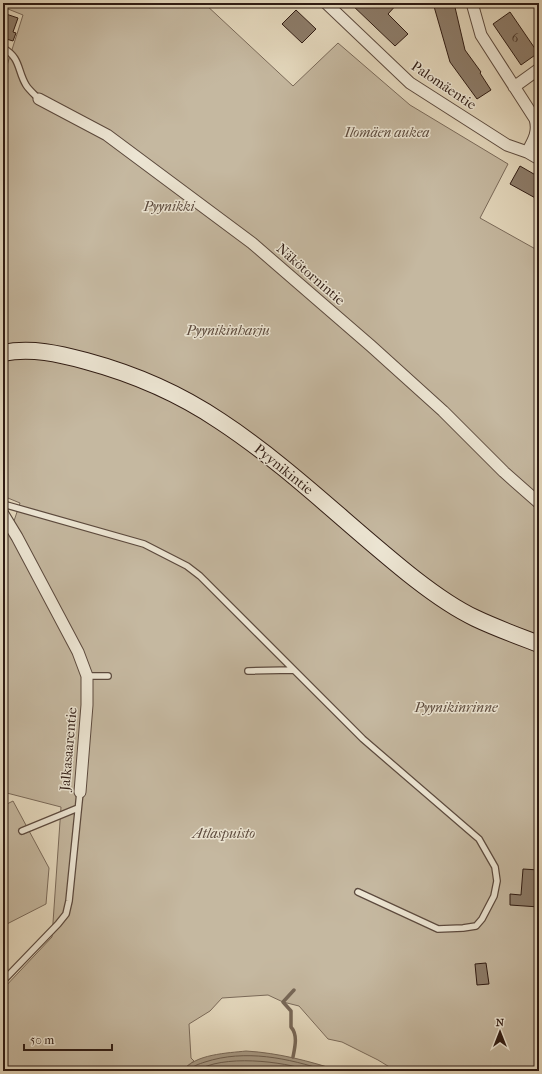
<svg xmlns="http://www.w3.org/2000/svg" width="542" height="1074" font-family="'IM FELL French Canon',serif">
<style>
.green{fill:#c5b8a0;stroke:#7a6a5a}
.water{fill:#a69883;stroke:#766656}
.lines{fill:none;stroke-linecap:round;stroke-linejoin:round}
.shore{stroke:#6a5a4b;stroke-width:1}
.stream{stroke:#766656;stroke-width:3.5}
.building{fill:#8d7d6b;stroke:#2f1b13}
.lane-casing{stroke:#5c4a3e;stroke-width:8}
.street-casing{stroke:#5c4a3e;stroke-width:13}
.secondary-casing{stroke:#2f1b13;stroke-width:18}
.lane{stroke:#ede6d4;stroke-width:5.5}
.street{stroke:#ede6d4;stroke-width:11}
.secondary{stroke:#ede6d4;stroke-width:16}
.labels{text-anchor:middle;stroke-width:3;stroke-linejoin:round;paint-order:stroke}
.number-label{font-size:12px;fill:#463429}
.street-label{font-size:14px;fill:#2f1b13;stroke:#ede6d4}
.park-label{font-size:14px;font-style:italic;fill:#5c4a3d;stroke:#ede6d4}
</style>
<rect width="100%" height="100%" fill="#e4d8bd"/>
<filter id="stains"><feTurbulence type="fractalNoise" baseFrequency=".005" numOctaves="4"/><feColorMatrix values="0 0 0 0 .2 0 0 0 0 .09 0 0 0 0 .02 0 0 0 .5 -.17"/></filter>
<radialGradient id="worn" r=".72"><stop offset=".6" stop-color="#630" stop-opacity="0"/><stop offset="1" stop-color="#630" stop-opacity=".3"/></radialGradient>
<path class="green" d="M3,3H204L293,86L338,43L410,105L508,164L480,218L539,251V1071H396L378,1060L342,1042L328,1039L299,1006L283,1002L268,995L222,998L210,1011L189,1024L191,1058L194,1061L187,1066L184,1071H3V989L52,937L61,807L3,792V530L13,524L20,503L3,496V78L23,15L3,7Z
M13,801L49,868L46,904L3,926V806Z"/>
<path class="water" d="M246,1051C279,1053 309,1061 340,1071H184C193,1054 229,1053 246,1051Z"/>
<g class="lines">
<path class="shore" d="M189,1071C192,1066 199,1064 205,1062C245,1049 288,1058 327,1071
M196,1071C223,1054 282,1061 311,1071
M212,1071C237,1065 260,1066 285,1071"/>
<path class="stream" d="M293,1057C295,1047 298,1035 291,1027V1011L283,1002L294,990"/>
</g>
<path class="building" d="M350,3H398L388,14L408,34L395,46Z
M433,3H454L465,50L481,72L480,73L491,90L477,99L450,62Z
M296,10L316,29L302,43L282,24Z
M510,12L538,53L521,65L493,24Z
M3,13L18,18L13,32L16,33L13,41L3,38Z
M520,166L539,177V200L510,184Z
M523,869L539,870V907L510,905V894L521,895Z
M486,963L489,984L477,985L475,964Z"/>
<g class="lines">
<g class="lane-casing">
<path id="lane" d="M3,48C21,58 17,70 26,85C29,90 35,95 39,99
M3,504L144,544L187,566L200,576L363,739L479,839L495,867L497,881L494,896L482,919L476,926L463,928L438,929L358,892
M248,671L293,670
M87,676H108
M22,831L78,808
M3,981L58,924L66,914L69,901L80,792"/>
</g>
<g class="street-casing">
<path id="street" d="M326,3L410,83L507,145L527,152L539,159
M472,3L481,35L535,119C539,132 533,141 527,152
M514,87L539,69
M39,99L107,135L252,243L371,346L443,411L504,472L539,503
M3,514L17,537L78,652L87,676V705L80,792"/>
</g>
<g class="secondary-casing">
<path id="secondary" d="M3,353C31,347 60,354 86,361C134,374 180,394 220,421C290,467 349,527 415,579C433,593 454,608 475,618C496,628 518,636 539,644"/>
</g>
<use href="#lane" class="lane"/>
<use href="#street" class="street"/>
<use href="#secondary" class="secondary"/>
</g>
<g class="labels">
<g class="number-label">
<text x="515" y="42">6</text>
</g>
<g class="street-label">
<text transform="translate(444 85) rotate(34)" y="5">Palomäentie</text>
<text transform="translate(311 274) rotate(41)" y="5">Näkötornintie</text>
<text transform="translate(284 469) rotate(39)" y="5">Pyynikintie</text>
<text transform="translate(68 749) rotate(-85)" y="5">Jalkasaarentie</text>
</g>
<g class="park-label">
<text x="387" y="137">Ilomäen aukea</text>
<text x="169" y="211">Pyynikki</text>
<text x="228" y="335">Pyynikinharju</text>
<text x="456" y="712">Pyynikinrinne</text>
<text x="224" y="838">Atlaspuisto</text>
</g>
</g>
<rect width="542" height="1074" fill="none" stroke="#e4d8bd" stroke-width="16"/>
<rect x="4" y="4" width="534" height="1066" fill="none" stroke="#2f1b13" stroke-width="2"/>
<rect x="8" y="8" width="526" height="1058" fill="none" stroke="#2f1b13"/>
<g transform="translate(500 1032)" stroke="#ede6d4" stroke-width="3" paint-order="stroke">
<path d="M0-3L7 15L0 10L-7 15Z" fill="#2f1b13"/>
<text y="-6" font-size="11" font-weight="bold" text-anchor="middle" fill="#2f1b13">N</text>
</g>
<path d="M24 1044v6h88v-6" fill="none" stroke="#2f1b13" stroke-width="2"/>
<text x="30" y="1044" font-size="12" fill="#2f1b13" stroke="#ede6d4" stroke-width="3" paint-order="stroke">50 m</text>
<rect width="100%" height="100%" filter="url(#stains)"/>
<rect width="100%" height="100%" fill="url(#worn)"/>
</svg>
